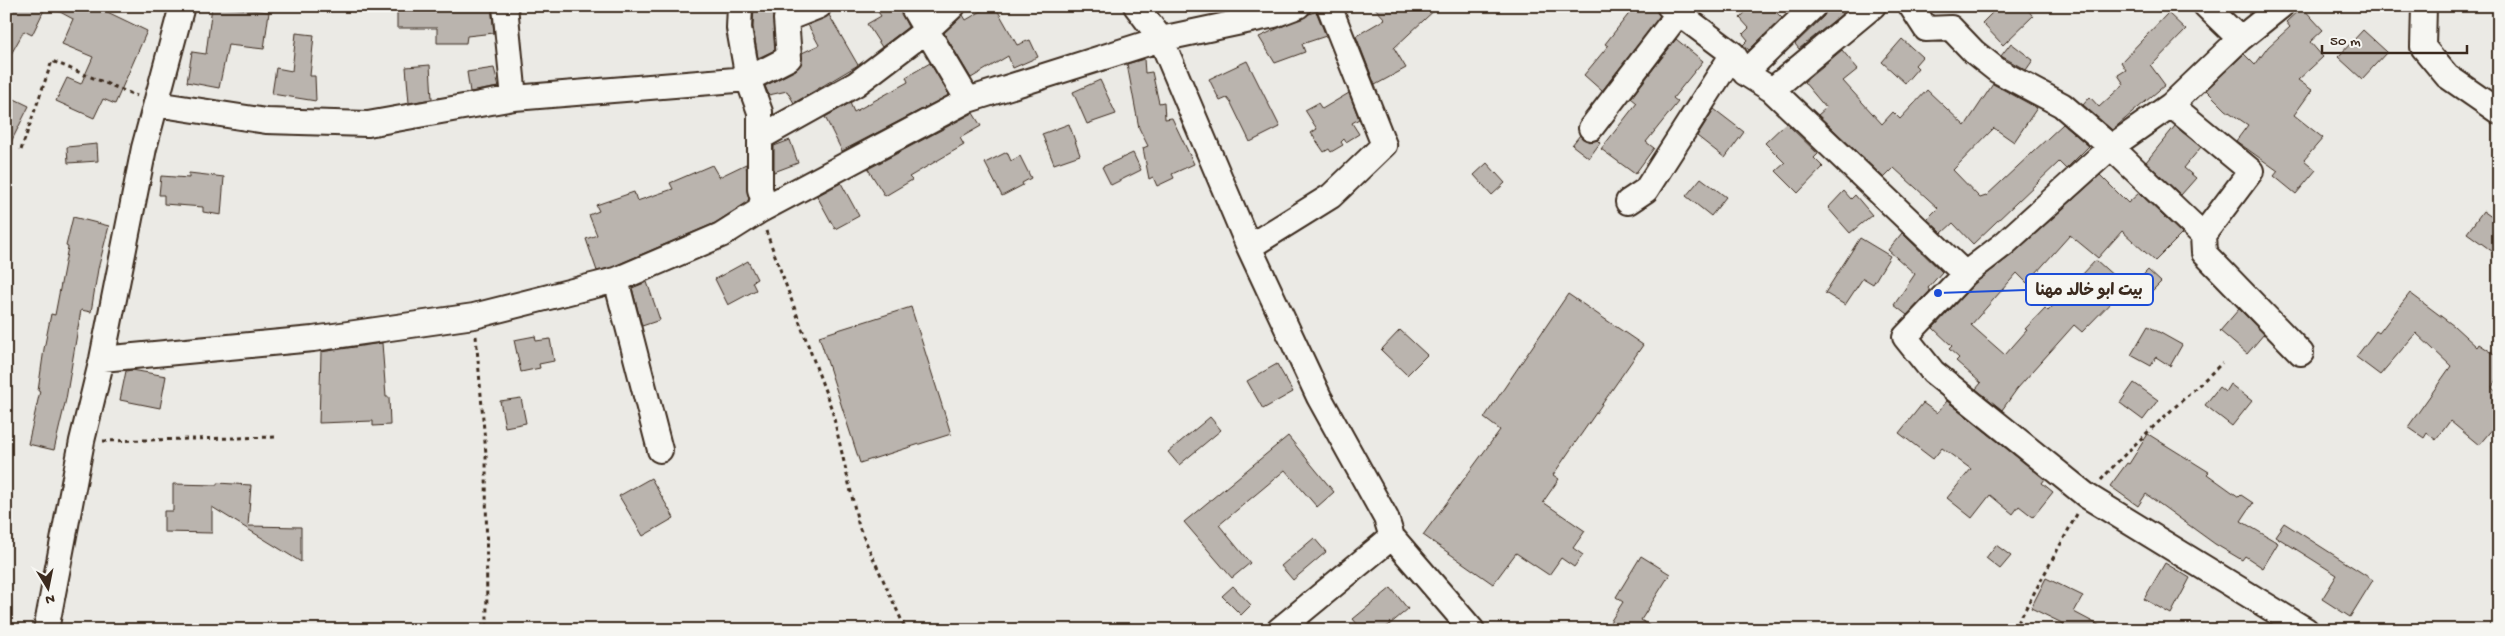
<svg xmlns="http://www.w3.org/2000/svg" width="2505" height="636" font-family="'Gochi Hand','Playpen Sans Arabic',sans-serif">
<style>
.building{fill:#bab4ae;stroke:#3b2a1e}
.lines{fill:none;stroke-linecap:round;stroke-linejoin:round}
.minor-casing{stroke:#3b2a1e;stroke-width:28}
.path{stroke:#3b2a1e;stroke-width:3;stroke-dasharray:4 4;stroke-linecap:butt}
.minor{stroke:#f6f6f2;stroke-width:24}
.leader{fill:none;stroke:#1d4ed8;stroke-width:2}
.callout-dot{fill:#1d4ed8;stroke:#f6f6f2;stroke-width:2}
.callout{fill:#f6f6f2;stroke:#1d4ed8;stroke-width:2}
.callout-label{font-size:16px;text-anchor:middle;font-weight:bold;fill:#3b2a1e}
</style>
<rect width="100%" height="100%" fill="#ebeae5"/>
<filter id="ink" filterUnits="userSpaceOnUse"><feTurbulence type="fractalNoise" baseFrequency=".02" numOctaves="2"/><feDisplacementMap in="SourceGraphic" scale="10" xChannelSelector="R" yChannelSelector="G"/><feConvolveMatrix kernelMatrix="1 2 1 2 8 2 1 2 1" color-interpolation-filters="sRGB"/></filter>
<g filter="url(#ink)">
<path class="building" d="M6,6H46L32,35L24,31L6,63Z
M49,6H95L147,31L115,104L103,99L94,118L56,101L67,78L81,84L93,57L62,44L73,19Z
M212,6L269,12L264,49L228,45L219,88L187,82L192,52L206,54Z
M397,6H491L494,33L467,36L466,43H437V28H397Z
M754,6H770L773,16L775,50L758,58L753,27Z
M874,6H898L908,27L882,47L867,24L881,16Z
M990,6H995L1017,45L1030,40L1038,57L1013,68L1008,56L971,78L944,33L963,15L966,20Z
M1373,6H1439L1394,48L1406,68L1375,85L1356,36L1385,19Z
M1635,6H1656L1660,16L1602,91L1584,75L1608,46L1605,44Z
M1751,6H1770L1782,18L1749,50L1743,45L1748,40L1743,34L1749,28L1740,18Z
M1827,6H1835L1842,14L1799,49L1795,44L1824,16Z
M1999,6H2024L2033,16L2003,45L1982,23Z
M2302,7L2323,30L2310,42L2323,57L2298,80L2312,90L2294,115L2323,138L2304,160L2316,170L2296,194L2274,176L2278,171L2236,141L2248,125L2226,110L2206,90L2244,54L2255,65L2268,47L2290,27L2286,22Z
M1316,11L1326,36L1302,44L1305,52L1275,63L1259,37Z
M2168,13L2186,30L2151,66L2165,85L2112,130L2083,105L2090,97L2099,107L2124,84L2118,75L2126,70L2121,62Z
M829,15L858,65L794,103L787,91L769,95L765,86L796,70L801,64L802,53L819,45L808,25Z
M2363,30L2387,52L2362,79L2338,57Z
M296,33L314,35L310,76H315L316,101L272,94L276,68L292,71Z
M1676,39L1703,61L1673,98L1678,102L1646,142L1654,148L1635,174L1601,149L1637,103L1631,98Z
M1902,39L1922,57L1915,65L1918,68L1905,83L1882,62Z
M2011,43L2033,60L2026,70L2001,56Z
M1842,50L1858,69L1843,81L1882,124L1893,112L1900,119L1927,90L1965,126L1993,84L2037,108L2014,142L1994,128L1953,170L1980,198L1986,196L2063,124L2089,146L2066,169L2059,162L1973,244L1953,223L1942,233L1927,219L1938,208L1894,168L1884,178L1818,115L1826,108L1804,82Z
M1144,59L1145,73L1152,72L1159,103L1164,102L1165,119L1172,118L1194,164L1172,174L1174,178L1157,186L1153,177L1149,179L1143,148L1148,146L1139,128L1127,64Z
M1247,61L1280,127L1250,142L1231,103L1227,98L1220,101L1209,79Z
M930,63L949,95L842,151L825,117L850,103L854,112L908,82L906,77Z
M430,65L432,99L409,103L406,67Z
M494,68L499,87L470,92L467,72Z
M1100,80L1116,114L1087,124L1073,92Z
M1349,93L1359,119L1352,123L1359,134L1346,142L1344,139L1341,142L1343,145L1331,152L1329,149L1324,152L1311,133L1317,129L1305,110L1318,103L1322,109Z
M6,95L29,106L6,152Z
M1714,109L1744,132L1725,158L1697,136Z
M973,113L981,126L960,138L964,145L909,177L912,180L885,196L868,169Z
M1786,123L1818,154L1814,158L1823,167L1798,193L1776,171L1785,163L1765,143Z
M1069,124L1080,155L1054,164L1042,134Z
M2175,126L2201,147L2184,168L2196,178L2181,195L2146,162Z
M1580,135L1589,142L1597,140L1600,143L1589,158L1572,145Z
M790,140L798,163L774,172V146Z
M97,144L98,161L68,163L67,147Z
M1007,152L1011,161L1020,156L1031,178L1022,183L1023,185L1002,196L985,163Z
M1133,153L1141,170L1111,185L1102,167Z
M1487,163L1505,183L1492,195L1474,175Z
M746,164L749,199L746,203L715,223L612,267L597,271L586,239L597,235L589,215L599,211L596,205L634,192L637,201L673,189L670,183L712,165L719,177Z
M189,173L224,177L221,215L203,212V207L164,204V195H159L161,176L189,178Z
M2100,175L2128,203L2139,193L2182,234L2155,261L2122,231L2098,258L2070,235L2027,283L2017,273L1971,325L2005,355L2027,330L2025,329L2045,308L2048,311L2096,260L2126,287L2082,332L2074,325L2017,389L2002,410L1976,389L1981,383L1956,361L1959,358L1949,349L1952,346L1933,328L1974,284L2013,254Z
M1701,178L1726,197L1711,216L1686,196Z
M841,183L859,216L835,229L817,196Z
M1844,191L1851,199L1855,195L1872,215L1850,233L1828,208Z
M2483,211L2499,222V256L2467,233Z
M73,217L109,226L98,269L91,312L81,310L66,399L54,450L28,444L40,391H38L44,349L51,314L55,315L68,247L66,246Z
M1902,233L1942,272L1928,288L1930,291L1907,315L1894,305L1915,274L1888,250Z
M1860,238L1890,256L1873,284L1863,278L1845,305L1825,293Z
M748,261L757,279L752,282L756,290L728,305L715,279Z
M2148,270L2161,282L2139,304L2127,292Z
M647,282L660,320L642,326L632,288Z
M2410,293L2454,326L2477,347L2479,344L2499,357V377L2492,387L2499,393V421L2479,445L2450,421L2436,440L2427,433L2424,438L2408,427L2451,366L2416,333L2380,375L2356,357L2376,331L2379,333Z
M1568,294L1643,345L1553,475L1559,479L1543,502L1585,531L1573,548L1583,555L1574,567L1561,558L1549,575L1516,553L1493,584L1423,535L1500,430L1484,418Z
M911,307L951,434L860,463L819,336Z
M2239,309L2264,334L2247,354L2220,331Z
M2148,326L2182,345L2170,366L2156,357L2151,366L2131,355Z
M1400,330L1427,355L1407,375L1381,350Z
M535,336L536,341L550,339L554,361L539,364L540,368L521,372L514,340Z
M382,343L386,397H389L390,425L373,426V421L319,423L321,352Z
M1277,364L1293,392L1263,409L1247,381Z
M132,370L166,376L160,408L120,400L126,371Z
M2134,383L2158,400L2143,420L2120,403Z
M2230,384L2252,401L2232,426L2205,405L2219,387L2225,392Z
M521,398L526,423L505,427L500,401Z
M1947,401L2045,479L2042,483L2053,492L2033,517L2019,506L2013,514L1990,495L1972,518L1947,498L1971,469L1942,448L1933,459L1899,433L1923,403L1937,413Z
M1210,417L1221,430L1179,465L1168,452Z
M2148,434L2209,472L2207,474L2239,497L2241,495L2253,503L2241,521L2278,543L2263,568L2245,556L2242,560L2215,544L2146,494L2138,506L2110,486L2127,463L2129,464Z
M1288,436L1334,492L1317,507L1285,470L1219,525L1250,563L1232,578L1184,522Z
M651,478L674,518L643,536L619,496Z
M217,483L251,485L248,526L301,527V562L212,507V533L164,532V511H173V484L217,485Z
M2284,523L2373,580L2350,617L2322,599L2337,575L2275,536Z
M1314,538L1326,552L1293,580L1281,566Z
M1996,545L2011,556L2000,569L1986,558Z
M1641,556L1670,574L1641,620L1656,630H1605L1623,602L1616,597Z
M2165,563L2190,578L2171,614L2144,599Z
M2046,578L2083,596L2074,612L2108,630H2061L2064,624L2031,608Z
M1233,586L1251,605L1241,615L1222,596Z
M1391,588L1408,609L1383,630H1362L1353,619Z"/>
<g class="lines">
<g class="minor-casing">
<path id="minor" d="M505,6L514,98
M740,6L739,28L748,79L760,112V189L763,199L759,211
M912,6L968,100
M1136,6L1161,39L1249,247L1319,397L1386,518L1392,537L1472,630
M1669,6L1733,54L1745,73L1772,90L1965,274
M1911,6L1926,29L1951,28L1974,52L1998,71L2062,105L2111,147L2203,235L2204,253L2301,353
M2206,6L2240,39
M2281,6L2240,39L2171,105L2111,147L2004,244L1965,274L1905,337L1933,372L2087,496L2306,630
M2424,6L2423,47L2447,76L2499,112
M1745,73L1814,6
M1772,90L1873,6
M156,104L266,121L368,124L514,98L748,79L789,58L786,19L819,6
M2171,105L2251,171L2203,235
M1591,128L1678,14L1675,6
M761,137L856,84L927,30L953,6
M1628,202L1646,190L1733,54
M1249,247L1331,196L1384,145L1329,6
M616,280L660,450
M102,359L313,339L474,316L616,280L721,235L759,211L968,100L1161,39L1274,15L1298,6
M46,630L82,441L102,359L144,148L182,6
M1279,630L1392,537"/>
</g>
<path class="path" d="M21,150L52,61L137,96
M766,231L832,410L859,527L906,630
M476,336L486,454L487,630
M103,441L278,437
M2101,480C2138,438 2182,402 2222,363
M2014,630L2077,514"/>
<use href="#minor" class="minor"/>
</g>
</g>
<path class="leader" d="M1938 293L2026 290"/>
<circle class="callout-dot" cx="1938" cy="293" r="5"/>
<rect class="callout" x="2026" y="274" width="127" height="31" rx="5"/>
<g class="callout-label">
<text x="2089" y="295">بيت ابو خالد مهنا</text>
</g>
<rect width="2505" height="636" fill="none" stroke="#f6f6f2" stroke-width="25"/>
<rect x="12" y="12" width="2480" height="611" fill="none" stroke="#3b2a1e" stroke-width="2" filter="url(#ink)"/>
<g transform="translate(48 588) rotate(170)" stroke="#f6f6f2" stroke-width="4" paint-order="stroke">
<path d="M0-4L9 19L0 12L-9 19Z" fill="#3b2a1e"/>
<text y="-8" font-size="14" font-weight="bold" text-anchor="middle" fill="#3b2a1e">N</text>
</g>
<path d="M2322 45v8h145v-8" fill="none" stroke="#3b2a1e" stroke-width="2.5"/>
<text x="2330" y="45" font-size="15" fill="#3b2a1e" stroke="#f6f6f2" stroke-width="4" paint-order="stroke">50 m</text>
</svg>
